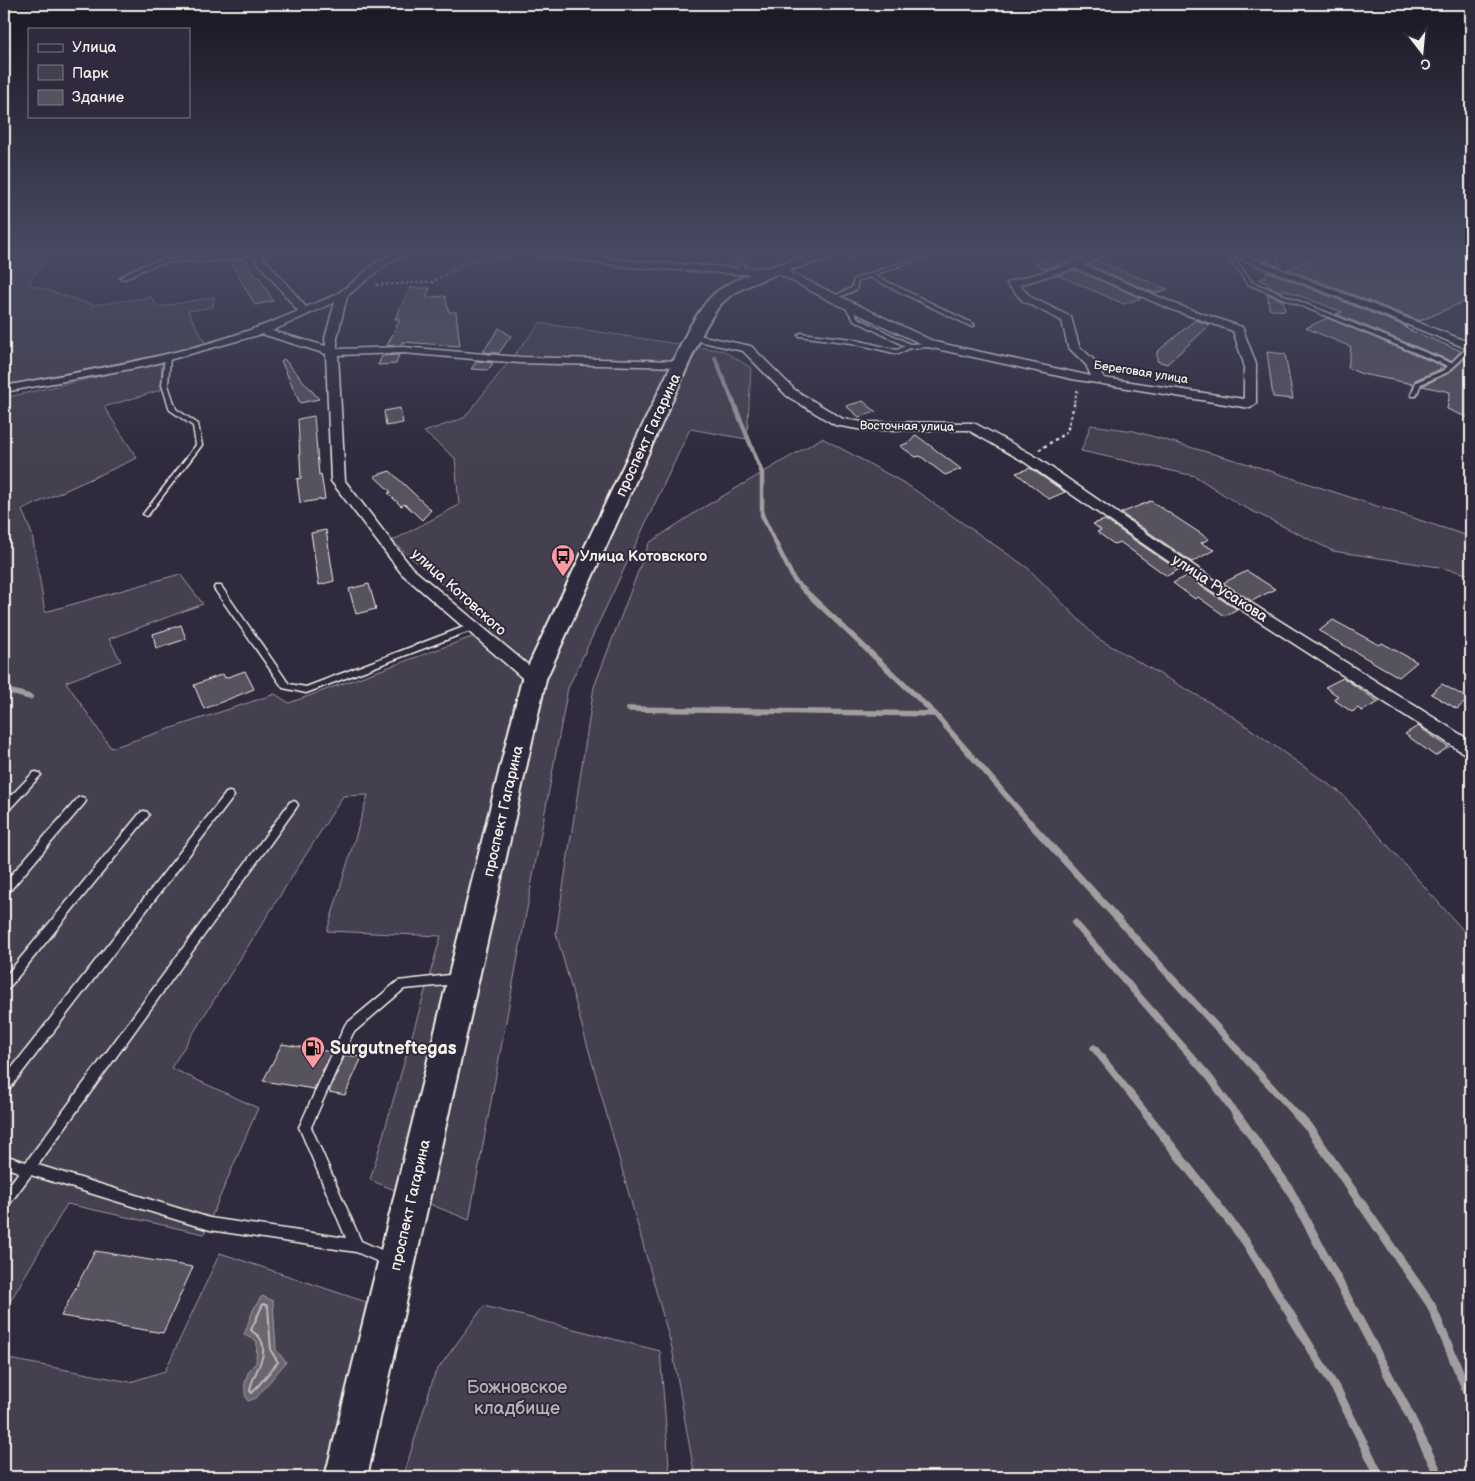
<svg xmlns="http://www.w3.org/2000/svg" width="1475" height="1481" font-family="'Balsamiq Sans',sans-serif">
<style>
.built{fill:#3b3647}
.green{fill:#454050;stroke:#9c989c}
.water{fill:#6a6670;stroke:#a19ea0}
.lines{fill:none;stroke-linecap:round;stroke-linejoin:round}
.shore{stroke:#bdb9b8;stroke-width:2}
.stream-far4{stroke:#a19ea0;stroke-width:4}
.stream-far3{stroke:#a19ea0;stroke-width:4.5}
.stream-far2{stroke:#a19ea0;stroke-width:5.5}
.stream-far1{stroke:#a19ea0;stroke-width:7}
.stream{stroke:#a19ea0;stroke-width:9}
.building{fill:#56525f;stroke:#f4f1e8}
.lane-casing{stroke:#f4f1e8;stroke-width:3}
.street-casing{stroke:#f4f1e8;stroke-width:3}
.secondary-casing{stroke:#f4f1e8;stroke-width:4}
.path-far1{stroke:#f4f1e8;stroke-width:2;stroke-dasharray:2.5 2.5;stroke-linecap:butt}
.path{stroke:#f4f1e8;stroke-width:2.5;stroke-dasharray:3 3;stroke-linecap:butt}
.lane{fill:#2f2a3d;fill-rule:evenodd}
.street{fill:#2f2a3d;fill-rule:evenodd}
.secondary{fill:#2f2a3d;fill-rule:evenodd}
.labels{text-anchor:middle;stroke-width:4;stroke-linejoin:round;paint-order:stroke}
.far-street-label{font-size:12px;fill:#f4f1e8;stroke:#2f2a3d}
.street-label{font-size:15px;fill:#f4f1e8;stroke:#2f2a3d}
.poi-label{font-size:15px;font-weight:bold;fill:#f4f1e8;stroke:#2f2a3d;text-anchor:start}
.near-poi-label{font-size:18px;font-weight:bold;fill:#f4f1e8;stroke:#2f2a3d;text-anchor:start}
.near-park-label{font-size:18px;fill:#b7b3b3;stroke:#2f2a3d}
</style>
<rect width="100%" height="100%" fill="#2f2a3d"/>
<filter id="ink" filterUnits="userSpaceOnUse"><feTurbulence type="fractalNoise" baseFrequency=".02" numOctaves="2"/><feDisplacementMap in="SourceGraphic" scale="10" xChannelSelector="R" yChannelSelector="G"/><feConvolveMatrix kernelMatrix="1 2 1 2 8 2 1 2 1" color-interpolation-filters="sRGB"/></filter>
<g filter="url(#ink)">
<path class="built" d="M1245,252H1471V340L1398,313Z"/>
<path class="green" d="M4,252H53L28,284L93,305L151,297L158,307L214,297L213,307L188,311L206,344L162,358L161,390L104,407L137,458L22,510L32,534L45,612L180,574L203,604L109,639L121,661L66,682L111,748L275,694L289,703L494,629L392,541L459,505L455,458L424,432L464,418L540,323L724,351L751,368L747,439L690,429L568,688L469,1220L370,1180L441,936L327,931L368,795L343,796L171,1068L258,1108L204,1234L67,1204L4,1312V398L101,376L99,367L4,385Z
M1091,425L1134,431L1252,465L1471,537V575L1439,567L1333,551L1238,504L1195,476L1081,451Z
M822,438L906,484L1028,568L1097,638L1228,713L1341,793L1471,939V1477H695L672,1348L556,933L594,687L649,543L699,510Z
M220,1253L372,1304L328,1477H4V1358L130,1382L165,1371Z
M484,1306L660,1351L670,1477H403L435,1373Z"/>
<path class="water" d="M262,1296L273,1301L276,1350L286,1362L256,1398L248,1401C241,1390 246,1370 256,1363L257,1341L244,1335L253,1310Z"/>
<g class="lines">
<path class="shore" d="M263,1304L268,1306L271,1351L278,1362L252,1393L250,1391C251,1374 271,1356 260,1338C258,1335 254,1333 251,1330Z"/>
<path class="stream-far4" d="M715,358L733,402"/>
<path class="stream-far3" d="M733,401L762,473V515L794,580L804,590"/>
<path class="stream-far2" d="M803,589L935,714L1031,824
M4,690L30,697
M629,709L935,714"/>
<path class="stream-far1" d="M1030,823L1298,1116
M1075,923L1210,1078L1237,1116
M1094,1048L1148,1116"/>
<path class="stream" d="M1147,1115L1246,1242L1339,1394L1380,1477
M1237,1115L1288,1187L1405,1406L1440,1477
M1297,1115L1310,1129L1431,1305L1471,1400"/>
</g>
<path class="building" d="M1063,252H1072L1084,256L1045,269L1034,264Z
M1265,252H1278L1280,267L1266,261Z
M1334,252H1471V305L1463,302L1420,321L1287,269Z
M245,258L256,278L259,277L273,301L255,305L230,261Z
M1096,261L1108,265L1168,289L1155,293L1089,265Z
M1075,270L1141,298L1124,304L1057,275Z
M1266,271L1407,327L1405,328L1461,351L1451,361L1336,314L1342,312L1282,289L1283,292L1267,286V283L1259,279L1267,277Z
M410,288H430L426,298L445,296L449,312H456L460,346L402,342V345L387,346L400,319H395Z
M1268,294L1283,301L1285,311L1269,309Z
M1327,318L1445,367L1415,380L1413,384L1362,374L1348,368L1351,347L1306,328Z
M1195,320L1210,325L1167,364L1157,361V352Z
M499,328L511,336L499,353L483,352Z
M1267,352L1285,354L1293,399L1273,397Z
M1470,354L1471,355V419L1447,409L1450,392L1422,386L1449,373Z
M399,355L396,364L378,365L382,356Z
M284,359L319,399L300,403L281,361Z
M477,361L493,363L488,370L471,369Z
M863,401L876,412L859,417L846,406Z
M400,408L403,423L386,426L384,411Z
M314,416L319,475L321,474L325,499L300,503L297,479L301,478L298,419Z
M916,435L961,469L945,475L920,456L916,457L900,446L910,442Z
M1030,468L1065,492L1049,499L1016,473Z
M390,471L431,510L422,520L405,504L401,506L388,493L391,492L374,476Z
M1151,501L1209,539L1201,543L1214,550L1192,562L1121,513Z
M1105,520L1178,570L1167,576L1120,542L1114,544L1097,532L1101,530L1093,524Z
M326,530L334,581L319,585L311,533Z
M1247,571L1275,589L1252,601L1223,583Z
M1187,576L1205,589L1237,609L1225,616L1198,597L1195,599L1173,583Z
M369,584L376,609L356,614L349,589Z
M1333,620L1379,645L1382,643L1417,662L1399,677L1319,631Z
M181,625L186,639L156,649L153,634Z
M245,671L254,689L204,709L194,685L223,674L225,678Z
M1343,678L1351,683L1379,702L1362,711L1358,708L1352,712L1333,699L1338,696L1325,687Z
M1442,684L1469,699L1457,709L1431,694Z
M1418,726L1425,731L1449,747L1435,756L1405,734Z
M282,1044L331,1052L314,1089L263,1081Z
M345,1055L362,1057L345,1095L329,1092Z
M95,1251L193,1267L163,1333L61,1316Z"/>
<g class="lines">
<g class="lane-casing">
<path id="lane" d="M250,252H257C234,264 198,260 172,262C155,264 140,270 125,279L120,278C157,249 208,263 250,252Z
M730,252H734L745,264L741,272L737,271L740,264Z
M932,252H938L874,275L974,324V326H970L869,277L858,281L856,290L834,299L829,298L852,288L854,279Z
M1225,252H1229L1252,282L1451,363L1469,346L1471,345V350L1448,372L1421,384L1416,396H1412L1411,395L1416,382L1444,370L1448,366L1248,284Z
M846,302L848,303L858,318L910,344L932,343L935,345L932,347L910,348L898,354L852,343L799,336L798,335L801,333L852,339L897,350L905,346L854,320L843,304Z
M165,356L170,357L168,385L176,409L198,424L202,445L148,515L146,516L143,514L144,513L196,445L193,426L170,410L162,385Z
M215,586H221L289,684L306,687L469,625H475L476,627L475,629L306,693L283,688L215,590L214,588Z
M36,772L39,773L41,775L39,777L7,812L4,813V803L33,773Z
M229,792L232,793L234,796L232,799L8,1091L4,1093V1078L226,793Z
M81,797L84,798L86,801L84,804L8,893L4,894V883L78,798Z
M293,801L296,802L298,805L296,808L38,1165L210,1218L346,1238L299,1127L301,1123L345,1025L398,981L458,974L462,976L463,979L462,982L458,984L404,989L353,1033L311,1127L361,1241L395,1256L396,1261L395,1266L390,1267L356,1252L210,1230L31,1175L8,1206L4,1208V1192L19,1172L4,1167V1155L26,1162L290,802Z
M144,811L147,812L149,815L147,818L8,989L4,991V978L141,812Z"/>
</g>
<g class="street-casing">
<path id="street" d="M251,252H259L306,307C317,302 329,299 338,293C361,279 379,252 407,252L387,264L347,296L337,338V349L403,347L520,357L680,361L686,364L680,367L520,363L403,353L338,355L345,481L412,568L540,675L542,679L540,683L534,685L528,683L402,574L331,481L326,354L262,334L147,366L4,392V386C104,367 204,353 298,311L252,255ZM335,302L325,338L326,346L272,331Z
M531,252H557L631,261L739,268L779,267L935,342L1091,376L1086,365L1068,347L1062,321L1023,301L1007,284L1008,282L1073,263L1098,252H1111L1084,265L1180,306L1242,327L1256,364V404L1250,408L1072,379L928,347L828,300L777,273L739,274L631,267L536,255ZM1075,268L1173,310L1233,331L1244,364V399L1104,378L1095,361L1079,346L1071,317L1031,297L1019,285Z
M1224,252H1237L1471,343V350Z
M693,334L751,346L795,390L843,419L863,422L974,423L1033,455L1216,581L1471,741V756L1465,754L1206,587L1023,461L968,430H863L835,425L787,396L743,351L689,339L687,337Z"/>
</g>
<g class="secondary-casing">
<path id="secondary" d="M821,252H841L839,255C808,265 744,280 722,303C715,310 710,320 705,328L546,679L367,1477H325L522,679L689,328C696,317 703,305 712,296C734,274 791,261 821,252Z"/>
</g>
<path class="path-far1" d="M848,258L868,252
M376,285L433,282L461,265L484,258L502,259L523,253
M1074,402L1078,388"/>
<path class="path" d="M1039,450L1067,432L1075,401"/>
<use href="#lane" class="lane"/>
<use href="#street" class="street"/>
<use href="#secondary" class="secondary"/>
</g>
</g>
<linearGradient id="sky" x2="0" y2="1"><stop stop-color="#1a1722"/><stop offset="0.55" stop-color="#474a62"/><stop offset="1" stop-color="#474a62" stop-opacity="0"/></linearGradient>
<rect width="1475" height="459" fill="url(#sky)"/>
<defs>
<g id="bus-pin" transform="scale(1.25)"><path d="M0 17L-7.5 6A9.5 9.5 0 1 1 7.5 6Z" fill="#ff9aa2" stroke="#2f2a3d"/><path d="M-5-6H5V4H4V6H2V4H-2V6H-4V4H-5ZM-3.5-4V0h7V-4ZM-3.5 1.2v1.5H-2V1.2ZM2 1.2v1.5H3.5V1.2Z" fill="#111"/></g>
<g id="fuel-pin" transform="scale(1.25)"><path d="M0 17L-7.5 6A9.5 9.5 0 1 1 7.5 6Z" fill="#ff9aa2" stroke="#2f2a3d"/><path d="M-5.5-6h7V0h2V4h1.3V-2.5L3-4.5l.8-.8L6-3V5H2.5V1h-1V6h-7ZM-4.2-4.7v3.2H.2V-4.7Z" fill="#111"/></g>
</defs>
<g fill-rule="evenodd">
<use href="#bus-pin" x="563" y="556"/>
<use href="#fuel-pin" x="313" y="1048"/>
</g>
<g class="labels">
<g class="far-street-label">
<text transform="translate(1141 372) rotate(9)" y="4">Береговая улица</text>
<text transform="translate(907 426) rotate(1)" y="4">Восточная улица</text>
</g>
<g class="street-label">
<text transform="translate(648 435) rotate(-65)" y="5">проспект Гагарина</text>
<text transform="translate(1220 588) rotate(33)" y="5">улица Русакова</text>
<text transform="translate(459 592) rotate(42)" y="5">улица Котовского</text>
<text transform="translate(503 811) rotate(-77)" y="5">проспект Гагарина</text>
<text transform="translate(410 1205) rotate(-77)" y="5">проспект Гагарина</text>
</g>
<g class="poi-label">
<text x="580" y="561">Улица Котовского</text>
</g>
<g class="near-poi-label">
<text x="330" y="1054">Surgutneftegas</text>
</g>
<g class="near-park-label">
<text x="517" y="1393">Божновское<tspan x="517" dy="21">кладбище</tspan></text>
</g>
</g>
<rect width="1475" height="1481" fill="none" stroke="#2f2a3d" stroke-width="20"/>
<rect x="10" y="10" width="1455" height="1461" fill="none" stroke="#f4f1e8" stroke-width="2" filter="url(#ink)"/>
<rect x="28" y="28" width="162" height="90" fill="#2f2a3d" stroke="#7e7a81"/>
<rect x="38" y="44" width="25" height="8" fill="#2f2a3d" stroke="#7e7a81"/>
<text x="72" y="52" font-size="15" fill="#f4f1e8">Улица</text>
<rect x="38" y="65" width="25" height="15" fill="#454050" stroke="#7e7a81"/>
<text x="72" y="78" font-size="15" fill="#f4f1e8">Парк</text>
<rect x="38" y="90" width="25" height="15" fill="#56525f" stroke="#7e7a81"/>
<text x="72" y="102" font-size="15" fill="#f4f1e8">Здание</text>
<g transform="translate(1422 52) rotate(164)" stroke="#2f2a3d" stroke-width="4" paint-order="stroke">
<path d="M0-4L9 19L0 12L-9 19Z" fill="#f4f1e8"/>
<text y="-8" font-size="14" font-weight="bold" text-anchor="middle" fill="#f4f1e8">С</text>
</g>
</svg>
